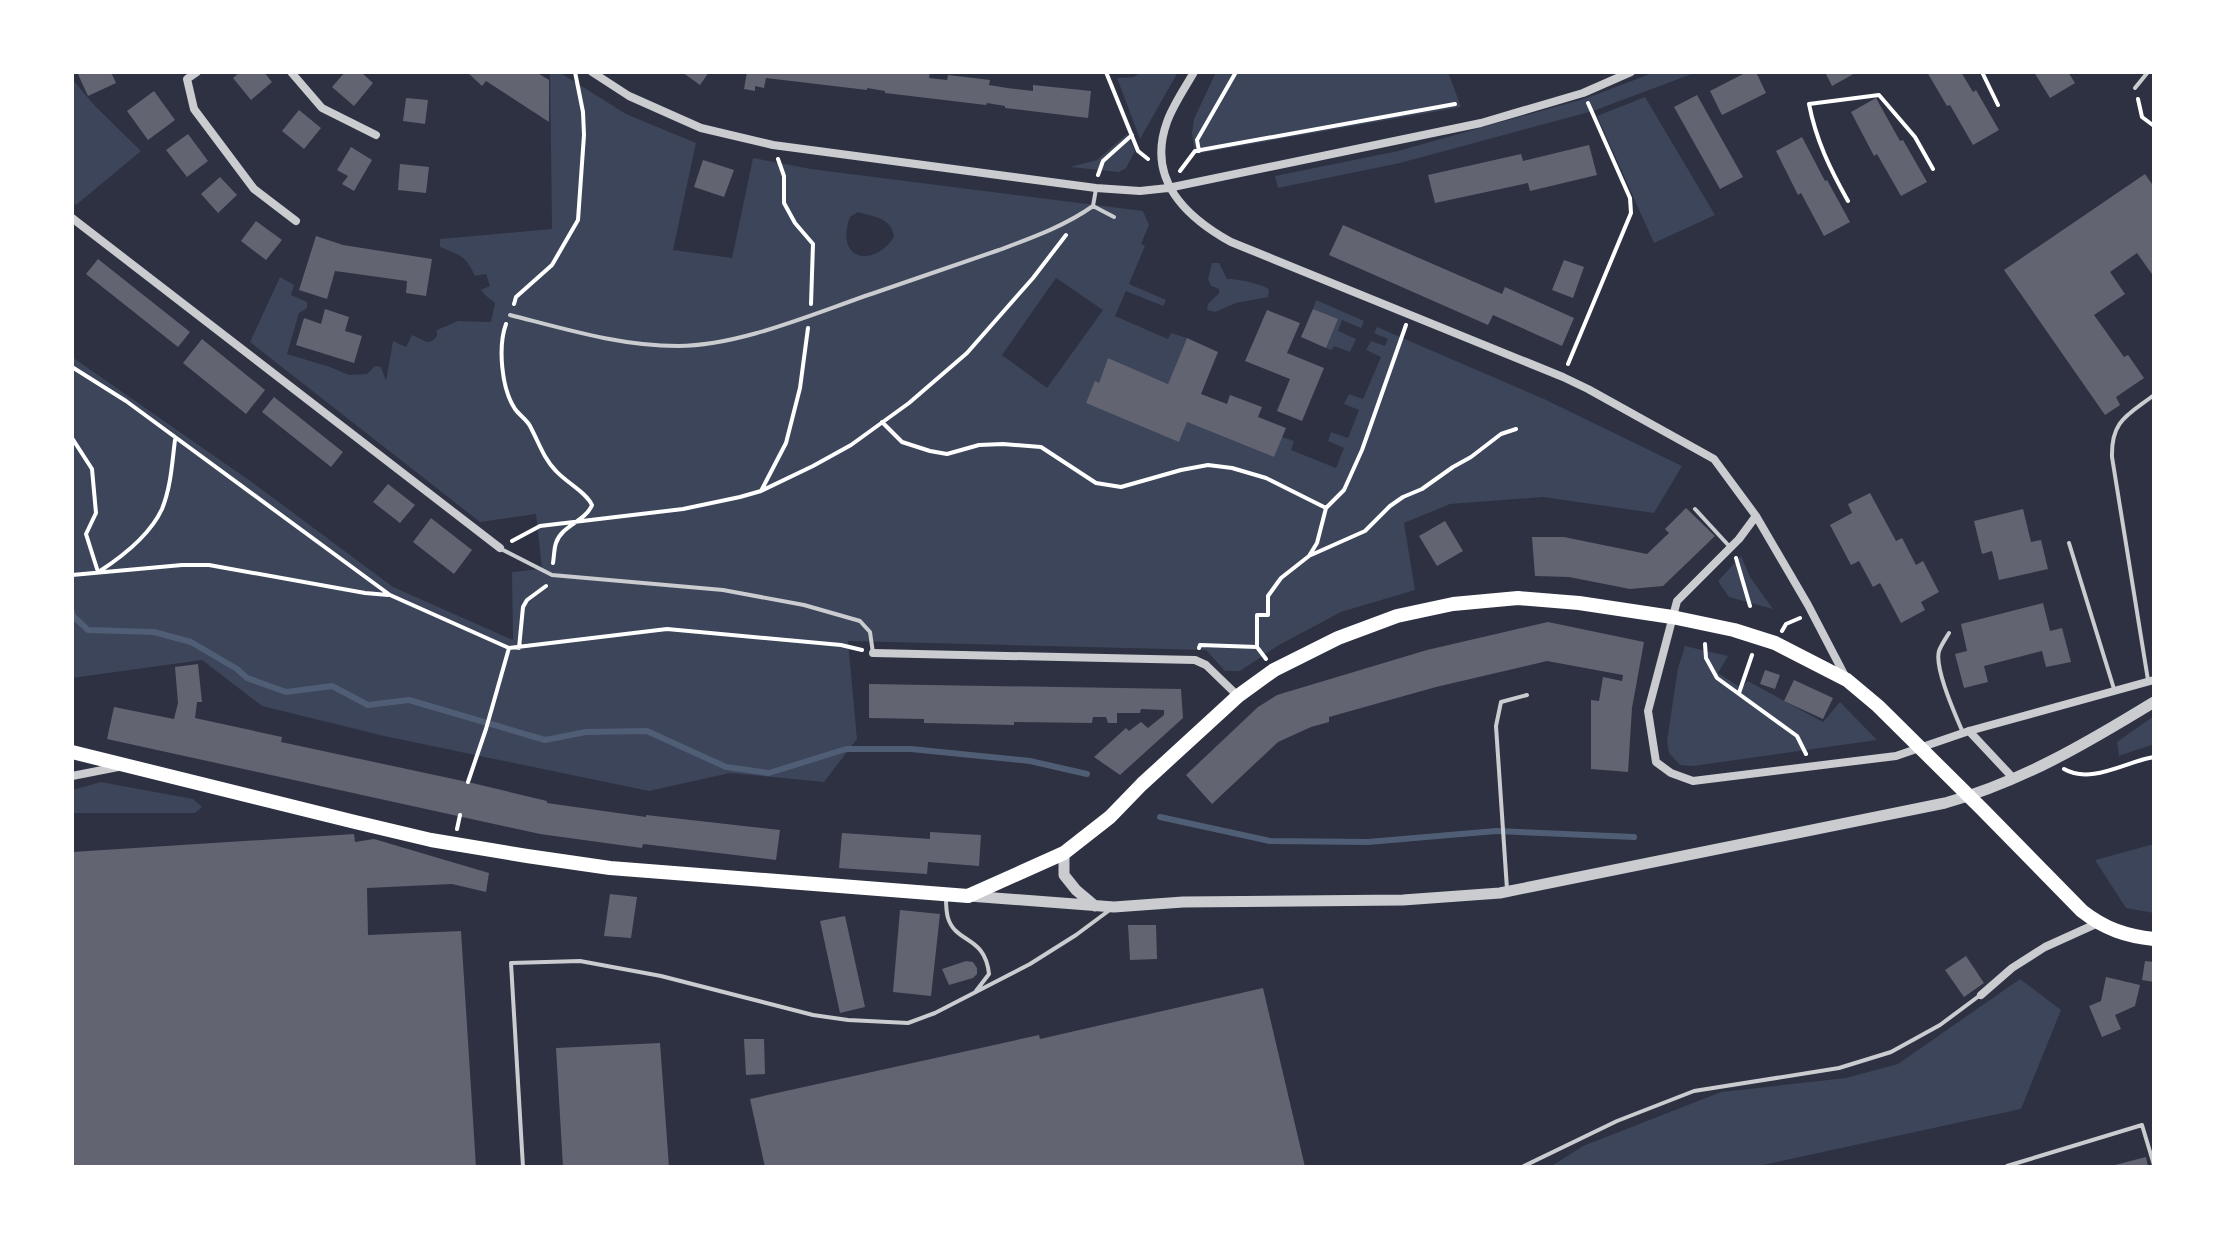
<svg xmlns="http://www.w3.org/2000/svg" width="2226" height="1239" font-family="'Titillium Web',sans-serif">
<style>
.green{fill:#3c4559;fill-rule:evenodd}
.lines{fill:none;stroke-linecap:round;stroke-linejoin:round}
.stream{stroke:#4f5d75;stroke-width:6}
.building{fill:#626471}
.path{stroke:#fff;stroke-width:4}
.service{stroke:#caccd0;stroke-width:4}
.minor{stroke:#caccd0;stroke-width:8}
.tertiary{stroke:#caccd0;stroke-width:11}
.primary{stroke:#fff;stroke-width:14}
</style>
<rect width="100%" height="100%" fill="#2d3142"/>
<path class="green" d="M550,72H559L626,114L696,143L673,250L732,258L753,158L811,169L1143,211L1149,225L1141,244L1145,246L1129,284L1166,300L1163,306L1126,291L1115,316L1168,339L1171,333L1187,338L1168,384L1108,358L1099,383L1095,382L1179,442L1187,422L1274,457L1282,437L1294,441L1291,450L1336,468L1344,448L1328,441L1331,432L1348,438L1359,410L1344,404L1349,394L1363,399L1381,357L1366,350L1371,341L1385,346L1388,339L1374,333L1377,327L1544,399L1682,466L1654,513L1543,497L1450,504L1404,523L1415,590L1341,612L1279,645L1240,671H1225L1206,650L848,641L857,739L824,782L730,773L649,791L384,736L262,706L202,660L72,678V357L253,483L393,587L513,640L512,572L542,569L536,514L480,522L250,342L280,277L294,285L291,295L307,302V308L299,313L287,354L330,367L349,375L367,374L375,366L381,367L386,381L393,341L406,347L412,335L427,342L432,341L437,336V330L458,321L491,322L495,303L485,295L481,290L490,286L486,274L475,276C466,256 460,255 440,247V239L552,229ZM858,212C874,217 892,218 894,237C874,268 834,261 850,217ZM1056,278L1103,310L1047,388L1002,355Z
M1141,72H1178L1140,139L1117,78L1134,77Z
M1216,72H1448L1461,107L1195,154L1192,133L1194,119Z
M1655,72H1697L1593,111L1400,163L1278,188L1275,176L1398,151L1587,98Z
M72,79L95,106L141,151L76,205L72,202Z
M1645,97L1715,215L1654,243L1597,116Z
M1127,134L1135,151L1126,168L1119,172L1070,167L1097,160Z
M1212,263H1219L1227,279C1235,278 1262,284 1269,289L1268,297L1236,303L1215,312L1207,310L1208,304L1219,293V289L1211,286L1208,279Z
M1316,300L1364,321L1361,328L1342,320L1338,331L1356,339L1350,352L1334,346L1332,350L1326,348L1337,320L1313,309Z
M1741,556L1750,577L1773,609L1729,597L1718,581Z
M1685,646L1728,656L1718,673L1741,688L1748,681L1823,722L1840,702L1877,740L1693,766L1680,765L1669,753L1667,741L1678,668Z
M2154,716V744L2119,756L2117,742Z
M101,782L193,799L202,807L195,813H72V790Z
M2154,844V913L2126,908L2095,860Z
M2020,979L2061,1010L2021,1109L1754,1167H1550L1583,1146L1721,1092L1846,1078L1898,1064Z"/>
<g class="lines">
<path class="stream" d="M72,612L73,616L88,630L154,632L191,642L237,669L247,678L286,692L332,686L368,705L409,700L545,740L586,732L647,731L726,767L769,773L846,749H911L1030,761L1087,774
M1160,817L1270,841L1368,842L1496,831L1634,837"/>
</g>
<path class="building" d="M77,72H111L116,83L88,96Z
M240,72H264L272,82L251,100L233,78Z
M345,72H363L362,73L373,83L354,106L332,87Z
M467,72H536L549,80V122L486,81L482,86Z
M682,72H709L700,85Z
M747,72H930L929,78L947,80L948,75L990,80L989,85L1007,88L1033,91V85L1091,91L1088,118L1005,108V106L987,103L986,105L885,93V91L867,88V90L766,78L764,88L755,86V91L744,89Z
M1747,72H1756L1766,93L1722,115L1710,91Z
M1825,72H1857L1832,86Z
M1927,72H1961L1973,92L1976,90L1999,130L1973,145L1950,105L1947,106Z
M2034,72H2068L2075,83L2050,98Z
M154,91L175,120L148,140L127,111Z
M1697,95L1743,177L1720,189L1674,107Z
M406,98L428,100L425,124L403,121Z
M1876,98L1900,141L1903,140L1927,182L1901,196L1877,154L1874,156L1851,112Z
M299,110L321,128L304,149L282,131Z
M188,134L208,161L187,177L166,150Z
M1802,137L1825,181L1827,180L1850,222L1824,236L1801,193L1798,195L1776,151Z
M1589,145L1597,175L1530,191L1528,183L1435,203L1428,175L1521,154L1523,161Z
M351,147L372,160L354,191L342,184L348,176L337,170Z
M703,160L734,170L724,197L694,187Z
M400,164L429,167L426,193L398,190Z
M2145,174L2154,187V277L2137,253L2110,272L2125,294L2094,315L2124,357L2128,355L2144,378L2116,397L2120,405L2105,415L2004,270Z
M220,177L237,195L218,213L201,194Z
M256,221L282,240L266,260L241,241Z
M1343,225L1502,294L1505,287L1574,318L1562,346L1493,315L1488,325L1329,255Z
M316,236L343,245L432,259L426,296L406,293L407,281L335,271L327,299L299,290Z
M98,259L190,332L178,347L86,274Z
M1564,260L1584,267L1573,298L1552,290Z
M325,309L349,317L345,331L362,336L354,363L296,345L304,318L321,324Z
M1313,309L1338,319L1326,348L1301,337Z
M1267,310L1300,323L1287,353L1324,368L1302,421L1277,411L1290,379L1245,361Z
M1187,338L1218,352L1201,394L1227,404L1230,395L1262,407L1258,417L1286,428L1274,457L1187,422L1179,442L1086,403L1095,381L1099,383L1108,358L1168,384Z
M202,339L265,390L246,414L183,363Z
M274,397L343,452L331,467L262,412Z
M388,484L415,505L400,523L373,502Z
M1870,493L1896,541L1902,538L1916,565L1923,561L1939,592L1921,602L1925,610L1901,623L1880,583L1873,587L1859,561L1851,565L1830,525L1852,513L1848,504Z
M1686,508L1715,536L1663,586L1630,589L1569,577L1535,576L1532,537H1564L1647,554L1669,533L1665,529Z
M2023,509L2031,542L2041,540L2048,569L1999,580L1992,551L1982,554L1974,521Z
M431,518L472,550L454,574L413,542Z
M1445,521L1463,551L1437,566L1419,536Z
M2043,603L2050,631L2062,628L2071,662L2046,667L2042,651L1984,666L1988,682L1964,688L1955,654L1967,651L1961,624Z
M1548,622L1644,642L1632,708L1628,772L1591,769V700L1599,701L1603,677L1622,681L1623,675L1547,661L1436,687L1329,717V722L1311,727L1278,742L1212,804L1186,775L1258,707L1277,695L1427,650Z
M198,664L202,702H197L195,718L282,737L281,742L472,783L547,801V803L646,817V815L780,830L776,860L643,844L642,848L540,834L107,739L114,707L174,719L178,703L175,667Z
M1765,670L1780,675L1775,689L1760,684Z
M1794,680L1833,698L1823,719L1784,701Z
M869,684L1181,689L1183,718L1120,775L1094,757L1126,728L1129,731L1141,722L1148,728L1164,715V710L1141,709L1140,713H1117V723H1108L1106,717H1093L1092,723L1014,722V725L924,723V719L869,718Z
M930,832L981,835L979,866L928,862L927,874L839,868L842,833L930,839Z
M354,834L355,842L374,839L489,873L486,892L452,884L367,888L368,935L461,931L476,1167H72V852Z
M610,894L637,897L631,938L604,936Z
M900,910L940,914L931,996L893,992Z
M845,916L865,1007L840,1013L820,921Z
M1128,925H1156L1157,959L1130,960Z
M1966,956L1984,983L1964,997L1945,970Z
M966,961L973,962L977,968V974L973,978L949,985L942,969Z
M2145,961L2154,962V982L2142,980Z
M2106,977L2140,985L2135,1006L2115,1015L2121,1029L2102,1037L2089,1006L2101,1001Z
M1263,988L1305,1167H765L750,1099L1039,1035L1040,1039Z
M744,1039H764L765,1074L746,1075Z
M660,1043L669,1167H563L556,1048Z
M2146,1157L2148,1167H2111V1166Z"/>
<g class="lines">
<path class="path" d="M1106,72L1138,151L1148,159
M1982,72L1998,105
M2138,99L2142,117L2154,126
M1199,151L1197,140L1236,72
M778,159L784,176V203L795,223L813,244L811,304
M1180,171L1195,151L1455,104
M1098,175L1103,161L1132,135
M1848,201C1830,169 1816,140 1809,104L1879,95L1915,137L1933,169
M514,304L516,297L552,265L578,220L584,135L583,112L575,72
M506,324C498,346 501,388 515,409C520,416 528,420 531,428C539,443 544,459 556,471C567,483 586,492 592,505C585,522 562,525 556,543C554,549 554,557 553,563
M1568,364L1631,213L1630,198L1588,103
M72,367L126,401L390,595L509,648L667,629L841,645L862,650
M882,422L902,442L930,451L947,454L979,445L1003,444L1041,447L1096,483L1121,487L1181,470L1208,465L1232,468L1266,478L1326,508
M72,438L92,469L96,513L86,534L98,572
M761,491L786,443L800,388L808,328
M512,541L540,526L683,509L740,497L761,491L813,466L851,445L909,403L967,353L1033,278L1066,235
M1311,555L1365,531L1390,506L1403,497L1422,489L1453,467L1471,457L1501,434L1516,429
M1736,558L1750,606
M100,571C123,556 150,535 162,509C171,487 172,463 175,440
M72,575L182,565H209L365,593L388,595
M1782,631L1786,624L1800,618
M1705,644L1706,658L1717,678L1797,736L1806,754
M519,648L523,607L527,600L546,586
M1199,648L1200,645L1257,647
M1266,659L1257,647V615H1268V596L1281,578L1309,556L1317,543L1326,508L1344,490L1362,450L1406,325
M1739,693L1752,655
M2064,769C2091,785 2127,761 2154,757
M468,782L486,729L509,648
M457,829L460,815"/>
<path class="service" d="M2135,88L2148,72
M1096,189L1093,206L1114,217
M510,315C565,329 620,346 678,346C741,346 817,312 877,292C918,278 958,264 999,250C1031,238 1065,226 1093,206
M1695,509L1730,547
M2069,543L2114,689
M501,549L552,575L723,590L804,605L860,621L870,632L873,653
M1949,633C1946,638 1941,645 1939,651C1934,668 1956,716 1963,733
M2148,680L2112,457C2111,420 2128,415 2154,395
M1507,889L1496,726L1501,702L1527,695
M946,898C946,904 946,911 948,918C956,944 985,935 989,974L976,991
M2007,1166L2142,1125L2154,1165
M523,1167L511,963L580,961L661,976L813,1015L848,1020L908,1023L935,1013L1030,964L1076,935L1111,909
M1522,1167L1617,1121L1694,1091L1839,1068L1891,1052L1940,1025L1979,996"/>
<path class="minor" d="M197,72L187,79L194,109L254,189L296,221
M291,72L322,108L376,135
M592,72L629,96L701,128L773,145L1096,188L1140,191L1168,188L1481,123L1583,93L1631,72
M1194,72C1185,88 1173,105 1167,122C1146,180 1186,217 1231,242L1563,377L1588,389L1714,459L1756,516L1808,605L1845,676
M72,218L500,548
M1756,516L1739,539L1677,601L1648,711L1656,762L1671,773L1693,781L1896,756L1969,731L2154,680
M873,653L1195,660L1206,665L1238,696
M1969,731L2014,779
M72,776L118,767
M1981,995L2012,968L2045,947L2098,923"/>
<path class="tertiary" d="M1064,853V875L1076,890L1095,906
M969,896L1114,907L1183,902L1403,900L1500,893L1945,803C2021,782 2087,743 2154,702"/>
<path class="primary" d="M72,752L355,822L431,840L527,856L610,868L968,896L1064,853L1110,817L1142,784L1238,696L1274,670L1338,638L1397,616L1453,604L1518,598L1579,603L1672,617L1734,630L1775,643L1847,680L1878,706L1982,809L2082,911C2105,929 2126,936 2154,939"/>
</g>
<rect width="2226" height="1239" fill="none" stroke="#ffffff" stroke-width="148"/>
</svg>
